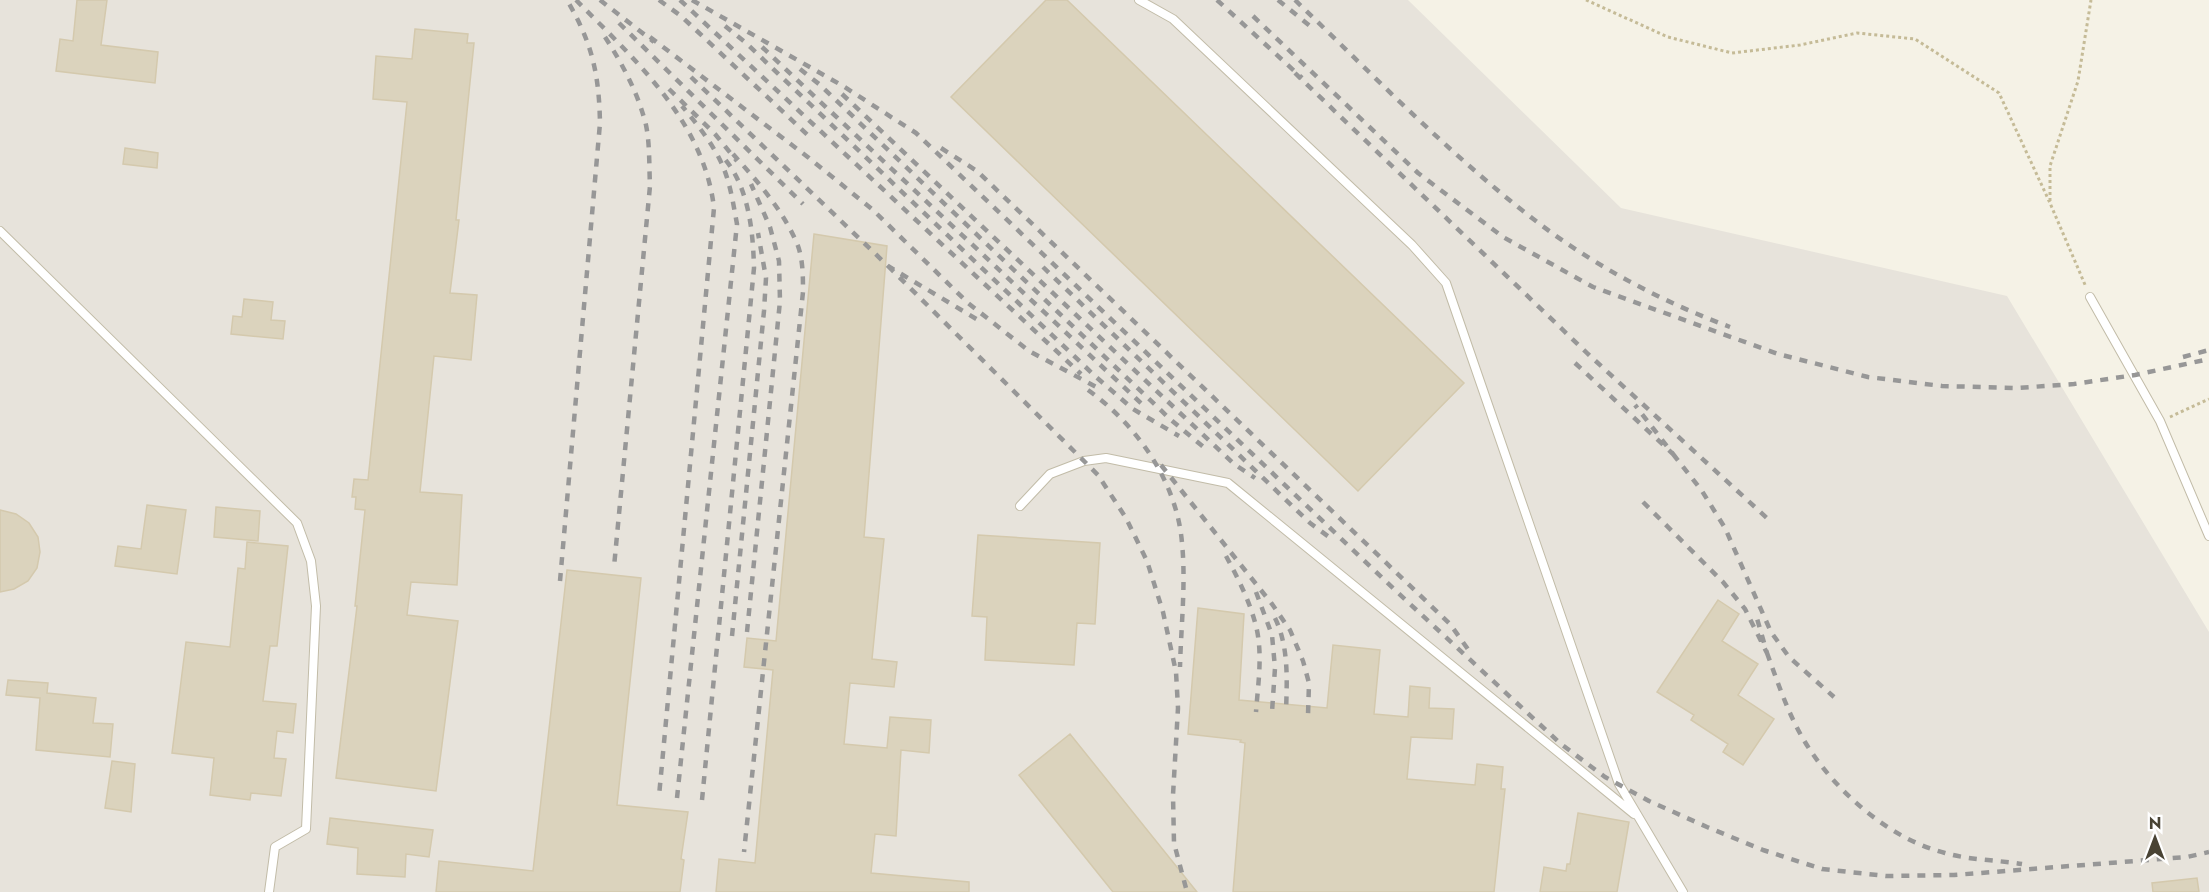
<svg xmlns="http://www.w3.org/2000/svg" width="2209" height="892" font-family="Jost,sans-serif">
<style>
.industrial{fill:#e7e3db}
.building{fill:#dbd3bd;stroke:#d4c9ad;stroke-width:1.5}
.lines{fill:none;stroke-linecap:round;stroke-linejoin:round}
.lane-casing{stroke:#c2bca8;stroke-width:10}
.path{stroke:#c5bb97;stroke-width:3;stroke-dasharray:3 3;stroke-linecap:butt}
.lane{stroke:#fff;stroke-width:8}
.rail{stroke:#979797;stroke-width:4.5;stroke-dasharray:8 8;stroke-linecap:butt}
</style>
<rect width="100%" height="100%" fill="#f5f2e6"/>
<path class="industrial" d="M0,0H1408L1621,208L2007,296L2209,632V892H0Z"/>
<path class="building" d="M77,0H107L101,45L158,52L155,83L56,71L60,39L73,41Z
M1046,0H1067L1464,383L1358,491L951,97Z
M415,29L468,34L467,43H474L456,220H459L450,293L477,295L471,360L434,356L420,492L462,495L457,585L411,582L407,615L458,621L436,791L336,778L357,606H355L365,510L355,509L356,497H352L354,479L368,480L407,102L373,99L376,56L412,59Z
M125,148L158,153L157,168L123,164Z
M814,234L887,246L864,537L884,539L872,659L897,662L894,687L850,683L844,744L887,748L890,717L931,720L929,753L901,750L896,836L875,834L871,873L969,882V892H716L719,859L755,863L773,670L744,667L747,638L776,641Z
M244,299L273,302L271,320L285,321L283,339L231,334L233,316L242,317Z
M147,505L186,510L177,574L115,566L118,546L141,549Z
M216,507L260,511L258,541L214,537Z
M0,510L16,514L29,523L38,537L40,552L37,568L28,581L14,589L0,592Z
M978,535L1100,543L1095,624L1077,623L1074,665L985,660L987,617L972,616Z
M247,542L288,546L277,646H270L263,701L296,704L293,733L277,731L274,758L286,759L281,796L251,793L250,800L210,795L214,758L172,753L186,642L230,647L238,568L245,569Z
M567,570L641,578L617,805L688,812L681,859L684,860L680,892H436L439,861L533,871Z
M1718,600L1739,614L1722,641L1758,664L1738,695L1774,719L1743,765L1723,752L1728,744L1691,720L1694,715L1657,692Z
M1198,608L1244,614L1239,700L1327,708L1333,645L1380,650L1374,714L1408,717L1410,686L1430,688L1429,708L1454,709L1452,739L1411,737L1407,779L1475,785L1477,764L1503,767L1501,789H1505L1494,892H1233L1245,743L1240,742L1241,740L1188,734Z
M8,680L48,683L47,693L96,698L93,723L113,724L110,757L36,750L40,698L6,695Z
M1070,734L1197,892H1113L1019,775Z
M112,761L135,764L131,812L105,808Z
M1578,813L1629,822L1617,892H1540L1544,867L1566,871L1567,864H1570Z
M330,818L433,830L429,857L406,854L405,877L357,874L358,848L327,844Z
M2197,878L2199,892H2153L2152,883Z"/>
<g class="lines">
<g class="lane-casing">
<path id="lane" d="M1139,0L1173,19L1412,245L1446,283L1619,784L1683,892
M0,231L297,523L311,561L316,606L306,829L275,847L269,892
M2090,297L2160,421L2209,536
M1020,506L1050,474L1084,461L1106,458L1228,483L1634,814"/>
</g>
<path class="path" d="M1586,0L1668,37L1732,53L1800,45L1857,33L1915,39L1999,93L2050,203L2086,287
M2050,201V166L2078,81L2091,0
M2170,417L2209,399"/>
<use href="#lane" class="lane"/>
<path class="rail" d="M576,0C634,59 704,121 714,208L659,796
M600,0L654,42
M659,0L681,16L812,139
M680,0L1081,374
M692,0L843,86L916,133L1396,591L1561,744L1605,777L1649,801L1707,827L1763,850L1822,869L1886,876L1954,875L2187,857L2209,852
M1217,0L1302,78
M1278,0L1315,30
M1295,0C1372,74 1447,152 1532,218C1591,264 1660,301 1730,327
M1253,16L1418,173L1503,237L1593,287L1778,354L1868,377L1942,386L2017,388L2074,384L2135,375L2209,359
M619,23L803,204
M725,26L746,43L1095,376L1133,409L1179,436
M605,37C623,65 638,93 646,125C650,145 649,166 650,186L614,567
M650,37L809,158L873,210L968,303L1029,351L1102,390
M762,47L1144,406
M800,69L819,84L1170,419L1207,450
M1295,73L1588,354L1768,519
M691,77L888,266L983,323
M669,89L715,134L737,161
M842,94L1234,464L1255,478
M941,148L977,171L1450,624L1470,652
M733,154C757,181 784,211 798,246C803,260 803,277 803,292L744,852
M888,266L1098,475L1126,518L1147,561L1163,612L1176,672L1178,708L1173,795L1174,843L1187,892
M1043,267L1310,523L1329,537
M2183,357L2209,350
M1575,363L1673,454L1635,405
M1088,390C1137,425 1177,482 1182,543C1186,584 1181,626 1180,667
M1673,454L1702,491L1725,528L1771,632L1789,657L1834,697
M1161,465L1272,604L1290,630L1303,661L1309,683L1308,715
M1643,502L1723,582L1745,609L1767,653L1756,615
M1226,556C1238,578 1250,602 1256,626C1263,654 1258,684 1256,712
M560,581L600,123C599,73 592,43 567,0
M1256,592L1272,635L1275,668L1272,712
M1275,618C1289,647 1287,680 1286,712
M747,632L780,301L779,261L770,227L751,184
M732,636L764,311L766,278L758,233
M1767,653C1778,683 1788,714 1805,742C1834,790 1889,839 1945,853C1969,860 1997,860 2022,864
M677,798L737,224C733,203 730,180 720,160C710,140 696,123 682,106
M702,800L754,268C753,231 749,188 724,158"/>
</g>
<g transform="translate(2155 838)" stroke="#ffffff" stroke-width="4.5" paint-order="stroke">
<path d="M0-4.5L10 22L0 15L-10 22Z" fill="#494334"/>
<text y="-9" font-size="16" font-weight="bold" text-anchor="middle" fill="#494334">N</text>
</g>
</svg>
